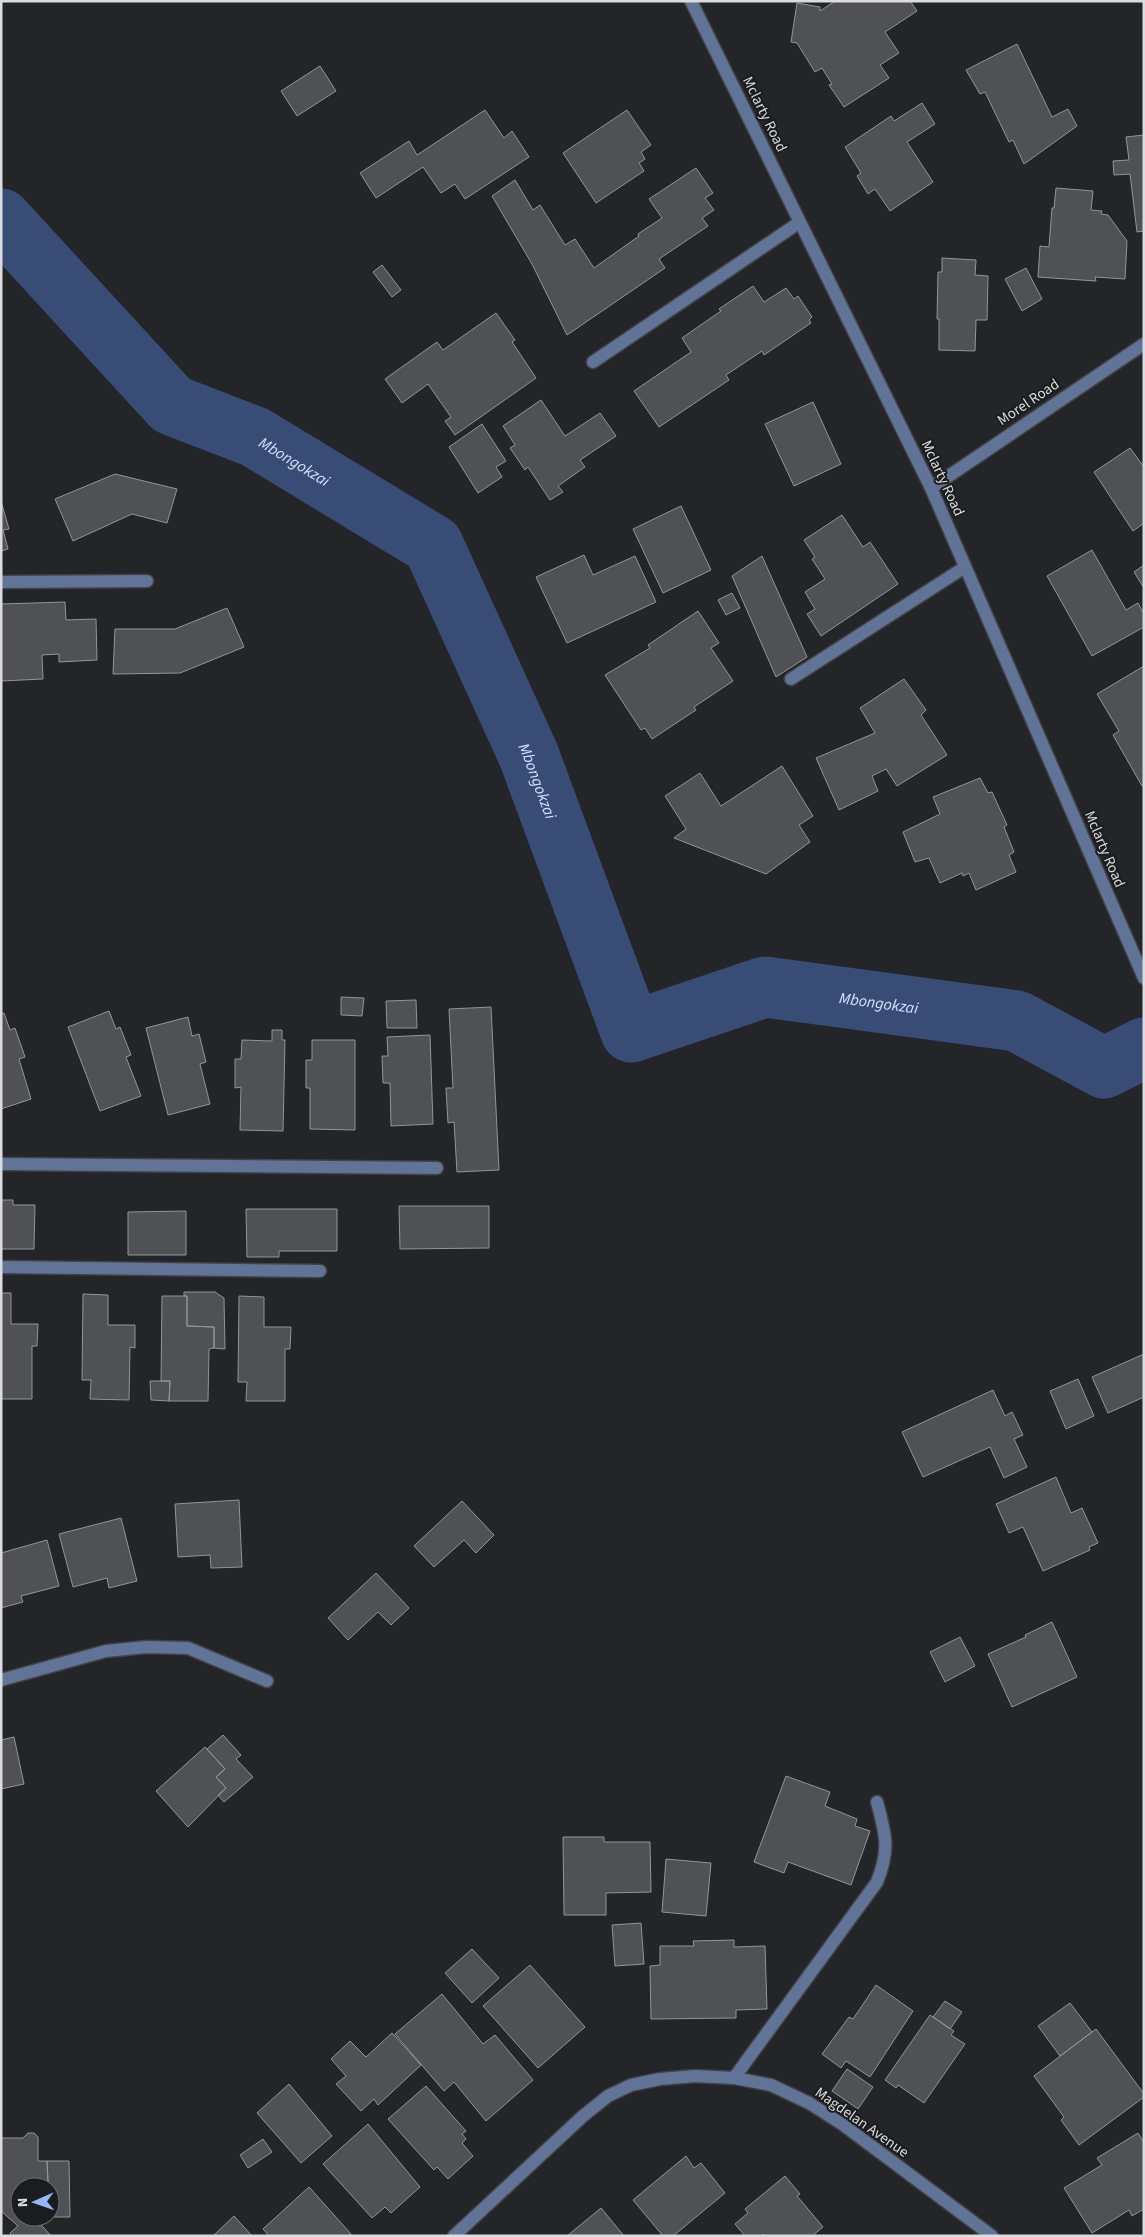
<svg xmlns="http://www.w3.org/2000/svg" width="1145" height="2237" font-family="'Source Sans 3',sans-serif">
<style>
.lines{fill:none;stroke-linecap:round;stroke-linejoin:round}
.river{stroke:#384c76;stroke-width:61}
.building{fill:#505155;stroke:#929599}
.minor-casing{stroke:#404245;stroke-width:15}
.minor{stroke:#617397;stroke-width:12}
.labels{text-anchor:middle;stroke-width:4;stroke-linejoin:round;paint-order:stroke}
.street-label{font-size:15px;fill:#dbdcdf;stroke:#1a1c1f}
.water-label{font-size:16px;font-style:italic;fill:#d3e2fe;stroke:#1a1c1f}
</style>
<rect width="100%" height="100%" fill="#232528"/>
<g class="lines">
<path class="river" id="s1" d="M1,219L172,405L255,437L433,545L529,756L631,1032L765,987L1017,1021L1104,1068L1144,1048"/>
</g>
<path class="building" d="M835,1H910L917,11L885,32L899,53L880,65L889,78L844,107L829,85L832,84L822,68L815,72L797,43L791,42L797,3L820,7V11Z
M1017,44L1052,117L1068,109L1077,126L1024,164L1013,140L1009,142L985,92L980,94L966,70Z
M320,66L336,91L297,116L281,91Z
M922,103L935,124L907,142L933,182L890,211L875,189L868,194L857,176L861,173L845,147L891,116L894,121Z
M485,110L504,138L512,131L529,157L465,199L455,184L441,193L423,167L376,198L360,173L409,141L417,155Z
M627,110L651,145L641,152L645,159L639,163L644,171L596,203L563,153Z
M1144,135V231L1137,232L1130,174L1114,175L1113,161L1129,160L1126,137Z
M696,168L713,193L705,198L714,210L702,218L708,226L659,259L665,268L567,335L532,264L492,196L515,180L533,210L540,205L565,245L575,239L594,268L639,236L638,234L662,218L649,199Z
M1056,188L1093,191L1091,210L1102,211L1101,214L1108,215L1127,241L1125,279L1095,277L1096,281L1038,277L1040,246L1049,247L1052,208H1054Z
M942,258L976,260L975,275L988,276L987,320H976L975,351L939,350V319H937L938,272H942Z
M382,265L401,290L392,297L373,272Z
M1026,268L1042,299L1022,311L1005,279Z
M753,286L764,302L786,288L794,299L798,296L812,317L809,320L811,323L764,355L762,351L726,375L729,380L659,427L634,391L691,352L682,338L721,311L719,309Z
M496,313L515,340L512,342L536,378L455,435L445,421L451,417L428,384L402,403L385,379L437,342L443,350Z
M541,400L565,436L600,413L616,436L580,460L585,467L558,486L563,492L550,500L528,467L525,470L510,448L515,445L503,426Z
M813,402L841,464L794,486L765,424Z
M482,424L506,461L496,467L502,477L478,493L449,447Z
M1130,448L1144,467V523L1133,531L1094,472Z
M115,474L177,489L167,523L132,514L73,541L55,499Z
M1,501L9,529L3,530L8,549L1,551Z
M681,506L711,570L663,593L633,529Z
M842,515L863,547L870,542L898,584L821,636L807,614L815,609L805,592L825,579L812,559L815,557L804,540Z
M1092,550L1126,610L1138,603L1144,614V627L1092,656L1047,576Z
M584,555L593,575L635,556L656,602L567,643L536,577Z
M762,556L807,657L776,677L732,576Z
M1144,565V588L1134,572Z
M732,593L740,608L726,615L718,600Z
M65,602L66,620L96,619L97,660L59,662V654L42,655L43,679L1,681V604Z
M227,608L244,647L180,673L113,674L115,629H175Z
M698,611L719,643L711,648L733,681L694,707L696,710L652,739L645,728L641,730L605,675L650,648L648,645Z
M1144,666V785L1142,786L1113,735L1119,731L1097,694Z
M904,679L926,710L921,715L947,755L897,786L886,769L872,776L878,791L839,810L816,758L875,733L860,708Z
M782,766L813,816L799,825L810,842L766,874L674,838L686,829L665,796L700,773L721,806Z
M980,778L988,793L992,792L1007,825L1004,827L1014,852L1009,855L1016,872L976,890L969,873L963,876L962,873L940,883L929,858L915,862L903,832L940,814L933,797Z
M341,997L364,998L362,1016L341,1015Z
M416,1000L417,1028H387L386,1001Z
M491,1007L499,1170L457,1172L454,1122L448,1123L446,1088H453L449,1009Z
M109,1011L116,1029L120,1027L131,1055L126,1057L141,1096L100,1111L68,1027Z
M4,1013L10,1030L15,1028L25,1057L19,1059L31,1099L1,1109V1014Z
M188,1017L192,1036L199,1034L206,1062L200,1064L210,1104L168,1115L146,1028Z
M272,1030H282V1040H285L283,1131L240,1130L241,1087L235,1088V1059H241L242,1040L272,1041Z
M430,1035L433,1124L391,1126L390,1083H383L382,1056H388L387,1037Z
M312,1040H355V1130L310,1129V1088H306V1060H312Z
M1,1200H13V1205H35L34,1249H1Z
M399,1206H489V1248L400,1249Z
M246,1209H337V1251H279V1257H247Z
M186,1211V1255H128V1212Z
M184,1292H215L224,1298L225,1349L214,1348V1327L187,1326V1296H184Z
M1,1293H11V1324H38L37,1346H32V1399H1Z
M83,1294L108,1295V1325H135V1348L130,1347L129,1400L90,1399L91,1380H82Z
M162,1296H187V1326L214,1327V1348L209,1349L208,1401H169L170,1381H161Z
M239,1296L264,1297V1327H291L290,1349H285V1401H246L247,1382H238Z
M1144,1354V1397L1108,1413L1092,1377Z
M1078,1379L1094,1416L1066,1429L1050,1391Z
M150,1381H170L169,1401L151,1400Z
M993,1390L1005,1416L1012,1412L1023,1435L1014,1439L1027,1467L1004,1478L990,1447L923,1477L902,1432Z
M1056,1477L1071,1513L1082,1508L1098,1543L1089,1547L1090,1550L1043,1571L1023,1527L1009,1533L996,1504Z
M239,1500L242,1567L211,1568L210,1555L178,1557L175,1504Z
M462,1501L494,1535L476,1553L464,1540L434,1567L414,1546Z
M121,1518L137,1581L109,1588L107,1578L73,1587L59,1534Z
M47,1540L59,1586L21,1596L23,1602L1,1608V1553Z
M376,1573L409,1608L391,1625L378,1612L348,1640L328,1618Z
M1052,1622L1077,1677L1012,1707L988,1654L1026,1637L1025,1635Z
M960,1637L975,1666L945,1682L930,1652Z
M223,1735L241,1755L236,1759L253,1777L224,1802L218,1795L226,1788L216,1777L225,1769L207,1749Z
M14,1737L24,1784L1,1789V1740Z
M205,1747L225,1769L216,1777L226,1788L188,1827L156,1791Z
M786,1776L830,1792L825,1806L857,1819L855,1826L870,1831L851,1885L788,1862L784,1873L754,1862Z
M563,1837H604V1842H650L651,1892L606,1893V1915H564Z
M666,1859L711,1863L706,1916L662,1912Z
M641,1923L644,1964L615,1966L612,1925Z
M734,1940V1947L765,1946L767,2009L736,2010V2018L651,2019L650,1966L660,1965V1946H694L693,1941Z
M472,1949L499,1978L472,2003L445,1973Z
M530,1965L585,2027L538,2068L483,2006Z
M876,1985L913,2011L870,2077L846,2061L841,2068L822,2054L849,2017L853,2019Z
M442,1994L483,2044L495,2035L533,2080L486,2121L454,2082L444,2091L395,2034Z
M945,2001L962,2012L950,2029L933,2017Z
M1070,2003L1092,2032L1060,2056L1038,2026Z
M930,2015L954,2031L951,2035L965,2044L924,2103L898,2085L896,2088L885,2080Z
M1096,2029L1144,2094V2097L1079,2145L1061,2120L1064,2117L1034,2076Z
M392,2033L421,2065L378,2105L374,2099L361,2111L336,2084L346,2076L331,2059L350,2041L366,2057Z
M847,2069L873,2087L858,2109L832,2091Z
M289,2084L332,2136L301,2163L257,2113Z
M426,2086L466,2131L462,2134L466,2139L462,2143L473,2156L448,2179L437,2167L434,2170L388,2119Z
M368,2124L420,2187L391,2213L385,2207L372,2218L323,2164Z
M28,2133H34L38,2137V2161H47L48,2187H20V2217H34L51,2236H12L10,2233L18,2226L1,2211V2138H23Z
M1138,2133L1144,2143V2209L1132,2216L1129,2210L1092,2233L1064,2188L1102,2165L1097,2158Z
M263,2139L272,2152L248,2168L240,2155Z
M686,2156L694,2168L701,2163L725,2193L673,2236H663L633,2200Z
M47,2161H69L70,2217H50Z
M785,2176L800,2194L797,2196L823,2227L812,2236H765L763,2234L761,2236H745L735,2224L748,2213L745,2209Z
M309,2187L351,2234L350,2236H269L263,2229Z
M601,2208L624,2236H567Z
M234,2216L252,2236H213Z"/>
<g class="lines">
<g class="minor-casing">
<path id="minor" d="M691,1L931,488L1144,978
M593,362L800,222
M931,488L1144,344
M1,582L147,581
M791,679L965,567
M1,1164L437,1168
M1,1267L320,1271
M1,1680L106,1651L146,1647L188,1648L267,1681
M734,2078L877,1882C890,1850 886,1835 877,1802
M454,2236L583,2116L608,2096L631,2085L660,2079L695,2076L734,2078L771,2085L809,2103L842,2124L992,2236"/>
</g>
<use href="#minor" class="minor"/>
</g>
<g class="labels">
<g class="street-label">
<text transform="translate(765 114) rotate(64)" y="5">Mclarty Road</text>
<text transform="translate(1028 402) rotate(-34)" y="5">Morel Road</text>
<text transform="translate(943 478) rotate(65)" y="5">Mclarty Road</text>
<text transform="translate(1105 849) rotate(67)" y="5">Mclarty Road</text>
<text transform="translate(862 2122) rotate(35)" y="5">Magdelan Avenue</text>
</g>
<g class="water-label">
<text dy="6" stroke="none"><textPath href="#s1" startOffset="388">Mbongokzai</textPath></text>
<text dy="6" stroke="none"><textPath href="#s1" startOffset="808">Mbongokzai</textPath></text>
<text dy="6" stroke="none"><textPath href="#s1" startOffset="1332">Mbongokzai</textPath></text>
</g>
</g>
<rect width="1145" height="2237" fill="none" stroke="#dbdcdf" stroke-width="5"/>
<g transform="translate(35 2202) rotate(268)"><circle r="24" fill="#1a1c1f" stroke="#67696c"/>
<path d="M0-4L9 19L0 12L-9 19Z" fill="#94b7fd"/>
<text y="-8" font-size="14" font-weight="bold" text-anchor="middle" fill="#dbdcdf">N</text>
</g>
</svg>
